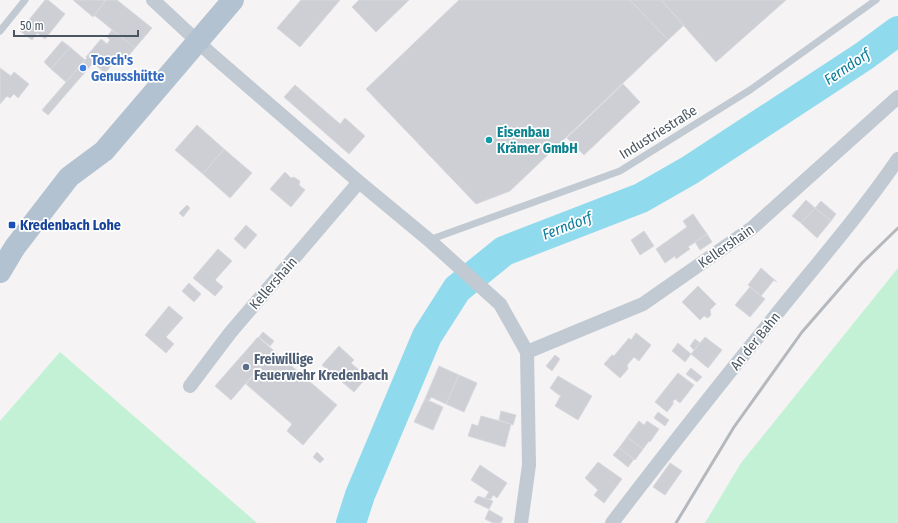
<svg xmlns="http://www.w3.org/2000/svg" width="898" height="523" font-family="'Fira Sans Condensed',sans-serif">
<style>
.green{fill:#c3f1d5}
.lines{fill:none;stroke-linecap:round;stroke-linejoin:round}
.river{stroke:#90daee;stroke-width:30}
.building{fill:#cdcfd5;stroke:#d7d9de}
.lane{stroke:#c1cad2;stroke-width:7}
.street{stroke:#c1cad2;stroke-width:14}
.primary{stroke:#b3c2d1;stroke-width:22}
.rail{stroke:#b5b8bd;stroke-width:3}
.shop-dot{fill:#3f7fe0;stroke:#fff;stroke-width:1.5}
.culture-dot{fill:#0f9aa8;stroke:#fff;stroke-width:1.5}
.transit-dot{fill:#1a4fb4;stroke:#fff;stroke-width:1.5}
.service-dot{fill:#5c6f8a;stroke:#fff;stroke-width:1.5}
.labels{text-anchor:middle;stroke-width:3.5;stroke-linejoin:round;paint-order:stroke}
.shop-label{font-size:14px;font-weight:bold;fill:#366cbe;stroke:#fff;text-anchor:start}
.culture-label{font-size:14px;font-weight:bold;fill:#0d838f;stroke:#fff;text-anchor:start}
.street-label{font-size:14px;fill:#4a5661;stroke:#fff}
.transit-label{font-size:14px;font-weight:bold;fill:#164399;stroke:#fff;text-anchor:start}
.service-label{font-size:14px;font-weight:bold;fill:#4e5e75;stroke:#fff;text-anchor:start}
.water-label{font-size:15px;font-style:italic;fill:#0c7c9b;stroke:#fff}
</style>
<rect width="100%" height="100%" fill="#f5f3f3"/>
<path class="green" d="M898,268V523H705L741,463Z
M60,352L257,523H0V421Z"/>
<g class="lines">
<path class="river" d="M351,523L360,495L427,336L457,289L504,251L641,198L690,170L864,56L898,31"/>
</g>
<path class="building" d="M45,0H48L65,14L45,39L37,33L32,40L20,31Z
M73,0H103L105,1L93,17Z
M106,0H117L152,28L135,48L94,15Z
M301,0H340L300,47L277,28Z
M359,0H409L376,32L352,7Z
M459,0H630L668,40L510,191L476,204L366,89Z
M630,0H661L684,25L668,40Z
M661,0H786L716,62Z
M112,30L135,48L126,59L120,55L105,73L93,63L48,115L42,110L87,58L86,57L101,39L107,44L110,40L107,37Z
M62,41L70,47L51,69L44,62Z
M70,47L85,60L66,82L51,69Z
M0,68L11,76L14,72L29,84L18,98L14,94L10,98L7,96L0,104Z
M623,84L640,102L584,155L567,138Z
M295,85L340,124L345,118L365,136L349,154L284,97Z
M197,125L224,149L203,174L175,150Z
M224,149L252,173L230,198L203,174Z
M285,172L291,178L294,177L300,181L299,185L305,190L291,207L270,189Z
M806,200L815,208L801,223L792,216Z
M821,201L836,214L831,221L815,208Z
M187,205L190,208L183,217L179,213Z
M815,208L831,221L817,238L801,223Z
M693,214L707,234L688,247L690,249L676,259L675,256L665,263L656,249L687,227L683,221Z
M246,225L257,235L245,249L234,239Z
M644,231L654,246L640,255L631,240Z
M707,234L712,242L700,250L695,242Z
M218,249L232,261L215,280L223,287L215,296L193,278Z
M761,268L777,282L774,280L761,296L748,285Z
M189,283L201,294L194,302L182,291Z
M698,286L716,304L710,310L711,315L708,318L704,316L700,320L682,302Z
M750,287L765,299L750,317L735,305Z
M169,306L183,318L166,337L174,344L166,353L145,335Z
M263,332L274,341L270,346L259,337Z
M636,333L651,345L639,361L634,357L627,365L628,369L620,378L604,364L612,355L614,356L629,338L631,340Z
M258,337L274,351L231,400L215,386Z
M705,337L722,350L708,368L691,354Z
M695,339L700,343L694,350L690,346Z
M678,343L691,354L685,362L672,351Z
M339,346L354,360L351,363L367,377L354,392L322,365Z
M274,351L337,405L303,445L287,431L292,424L246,384Z
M555,355L560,359L552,371L546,366Z
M439,366L459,375L446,404L431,397L429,401L425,399Z
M691,368L702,377L697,382L686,374Z
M678,373L694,385L680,403L675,399L673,401V404L667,412L655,402Z
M459,375L477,383L464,412L446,404Z
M558,376L592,396L578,420L555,406L561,395H559L550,388Z
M425,399L443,407L433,430L414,422Z
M501,411L516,415L513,425L499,420Z
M658,412L669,420L665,426L654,418Z
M481,416L511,424L505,447L468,436L472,424L478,426Z
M639,421L644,425L647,421L659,429L650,442L649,441L643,449L627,437Z
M627,437L643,449L635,460L619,448Z
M619,448L634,459L628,467L613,455Z
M317,452L324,459L320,463L313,457Z
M598,462L622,479L604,503L594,495L598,490L585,478Z
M670,463L682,471L665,495L653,487Z
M480,465L507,483L497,498L493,495L491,499L485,498L489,492L471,480Z
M478,496L493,501L489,509L474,502Z
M489,510L503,518L501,523H493L485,519Z"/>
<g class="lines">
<path class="lane" d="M0,31L25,0
M429,240L620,171L750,90L876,0"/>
<path class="street" d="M153,0L211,54L359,182L429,240L500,304L527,352L529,465L521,523
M527,352L643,304L752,228L898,97
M190,386L230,333L359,182
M612,523C664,455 717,387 771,321C814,267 859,216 898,159"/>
<path class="primary" d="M0,272L15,247L69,177L104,151L233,0"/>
<path class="rail" d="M676,523L734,427L802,332L862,263L898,228"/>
</g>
<circle class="shop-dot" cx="83" cy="68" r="4"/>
<circle class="culture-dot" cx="489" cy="140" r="4"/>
<rect class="transit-dot" x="8" y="221" width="8" height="8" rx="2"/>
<circle class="service-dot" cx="246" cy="367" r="4"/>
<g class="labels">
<g class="shop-label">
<text x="91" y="65">Tosch's<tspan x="91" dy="16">Genusshütte</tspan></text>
</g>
<g class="culture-label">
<text x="497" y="137">Eisenbau<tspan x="497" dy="16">Krämer GmbH</tspan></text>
</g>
<g class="street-label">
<text transform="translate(658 132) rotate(-32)" y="5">Industriestraße</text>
<text transform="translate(726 246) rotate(-35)" y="5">Kellershain</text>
<text transform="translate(273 283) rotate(-49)" y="5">Kellershain</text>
<text transform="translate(755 341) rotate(-51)" y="5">An der Bahn</text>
</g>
<g class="transit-label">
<text x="20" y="230">Kredenbach Lohe</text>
</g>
<g class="service-label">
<text x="254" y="364">Freiwillige<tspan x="254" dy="16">Feuerwehr Kredenbach</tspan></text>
</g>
<g class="water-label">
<text transform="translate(847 67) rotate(-34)" y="5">Ferndorf</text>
<text transform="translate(567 226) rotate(-21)" y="5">Ferndorf</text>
</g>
</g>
<path d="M14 30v6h124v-6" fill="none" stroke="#4a5661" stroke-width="2"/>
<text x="20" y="30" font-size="12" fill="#4a5661" stroke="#ffffff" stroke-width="3" paint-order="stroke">50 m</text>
</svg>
